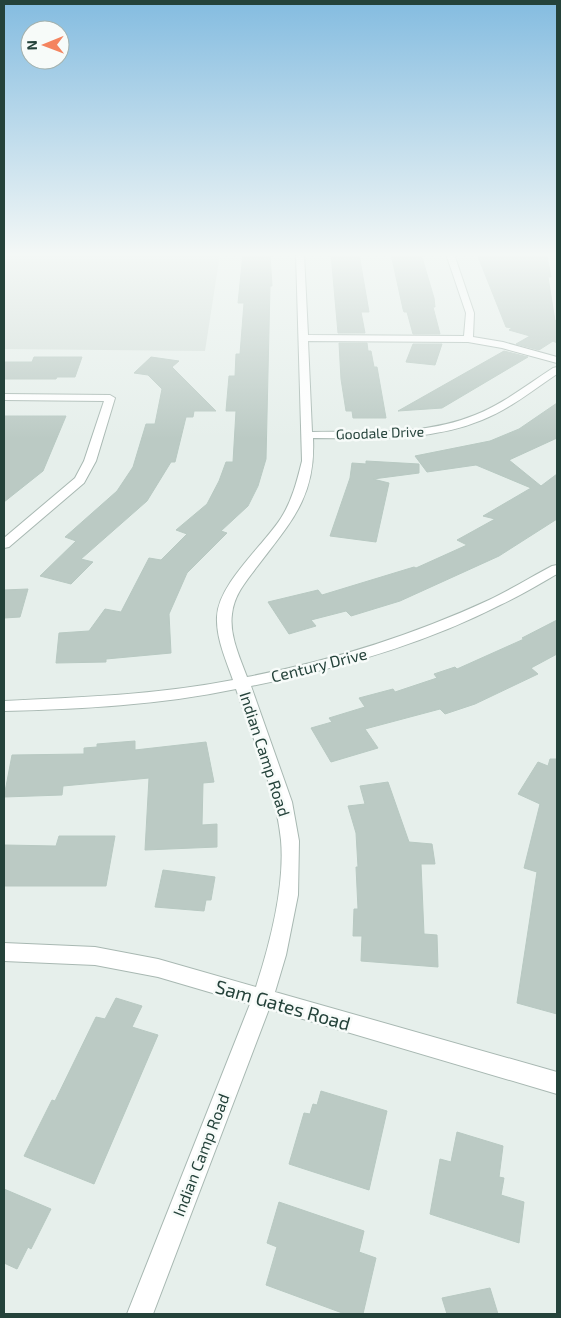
<svg xmlns="http://www.w3.org/2000/svg" width="561" height="1318" font-family="'Exo 2',sans-serif">
<style>
.built{fill:#d4dfda}
.building{fill:#bbcac4;stroke:#b8c9c2}
.lines{fill:none;stroke-linecap:round;stroke-linejoin:round}
.minor-casing{stroke:#a8b8b2;stroke-width:2}
.minor{fill:#fff;fill-rule:evenodd}
.labels{text-anchor:middle;stroke-width:5;stroke-linejoin:round;paint-order:stroke}
.far-street-label{font-size:14px;fill:#24423a;stroke:#f7fbf9}
.street-label{font-size:16px;fill:#24423a;stroke:#f7fbf9}
.near-street-label{font-size:19px;fill:#24423a;stroke:#f7fbf9}
</style>
<rect width="100%" height="100%" fill="#e6efeb"/>
<path class="built" d="M4,254H220L205,351L4,349Z"/>
<path class="building" d="M243,254H270L272,286H270L266,459L258,486L248,506L221,531L227,533L187,573L169,614L171,653L106,659V662L56,663L59,633L89,631L105,609L121,612L149,558L161,560L187,534L176,530L207,504L219,481L226,462H233L236,411H226L229,376H235L236,354H240L244,303H238Z
M331,254H359L369,312H361L365,333H338Z
M391,254H421L434,298L435,307H433L440,334H413L407,312H404L403,309Z
M477,254L547,256L551,277H548L555,321L557,319V343L553,341L539,350L516,344L530,336L509,330L512,328L506,327Z
M339,343H367L368,351H371L374,367H377L386,418H353L352,411H346L341,379Z
M413,344H442L435,365L406,362Z
M504,351L528,357L442,408L398,411Z
M34,357H82L75,377H57L56,379H4V362H32Z
M151,357L179,361L172,367L216,411H194L193,417H186L175,462H171L147,501L81,559L93,562L71,584L40,576L76,541L65,537L117,491L133,467L146,424H155L162,389L148,375L134,373Z
M557,403V438L509,460L541,486L557,474V519L499,556L400,601L351,616L346,611L311,620L316,626L289,634L268,602L318,590L322,595L414,567L416,568L467,545L457,540L495,519L483,516L531,488L476,465L427,472L415,456L490,441L519,429Z
M4,416H66L43,471L4,502Z
M366,461L419,464V473L373,479L389,483L376,542L330,536L350,478L352,463L366,464Z
M28,589L20,617L4,618V590Z
M557,620V654L531,668L538,674L475,704L445,714L440,709L365,729L378,748L331,762L311,728L332,722L329,718L365,707L359,698L393,689L395,692L437,678L434,674L455,667L457,669L524,639L522,638Z
M135,741V750L206,742L214,782L203,783L202,825L217,824V847L145,850L149,778L63,786L62,795L4,797L12,755L84,754V748L97,747V744Z
M550,759H557V1014L517,1003L537,872L524,868L540,804L518,794L538,762L548,766Z
M388,782L409,842L432,844L435,864H421L424,934L437,935L438,967L361,961L362,936H353L354,909H358L356,867H358L356,833L348,806L365,804L360,786Z
M59,836H115L106,886H4V845L56,846Z
M163,870L215,877L211,900H206L204,911L155,907Z
M116,998L142,1006L132,1027L158,1035L94,1184L24,1156L52,1100L55,1101L96,1017L105,1019Z
M321,1091L387,1111L369,1190L289,1164L304,1113L310,1114L313,1104L317,1105Z
M457,1132L503,1146L499,1177L504,1178L501,1195L524,1202L519,1243L430,1214L440,1159L451,1162Z
M4,1189L51,1209L31,1249L28,1247L17,1269L4,1263Z
M279,1202L364,1231L359,1252L376,1258L363,1314H345L266,1285L277,1247L267,1243Z
M490,1288L498,1314H447L442,1298Z"/>
<g class="lines">
<g class="minor-casing">
<path id="minor" d="M296,254H304L308,335L464,336L466,313L446,254H454L474,313L473,337L503,342L557,357V363L502,348L468,342L308,341L312,432C366,431 424,436 475,415C503,404 528,384 553,368L557,367V374C533,390 510,409 482,420C429,442 369,438 313,438C316,498 290,523 256,568C245,583 234,595 232,614C229,635 240,658 247,677C331,661 411,636 489,600C510,590 531,577 552,566L557,565V574C538,585 520,596 500,605C422,645 336,669 251,686L292,802L299,841L298,895L286,955L275,992L557,1072V1094L269,1009L153,1314H127L250,1004L158,977L95,965L4,961V943L95,947L158,959L256,987C270,944 285,885 281,840C276,790 252,737 236,689C160,705 82,709 4,711V701C80,697 157,695 233,680C226,660 216,638 217,617C218,584 263,546 281,518C292,501 297,481 302,461Z
M4,394L110,395L115,398L96,461L84,483L9,547L4,548V538L75,478L84,461L104,401L4,400Z"/>
</g>
<use href="#minor" class="minor"/>
</g>
<linearGradient id="sky" x2="0" y2="1"><stop stop-color="#84bce0"/><stop offset="0.58" stop-color="#f4f8f6"/><stop offset="1" stop-color="#f4f8f6" stop-opacity="0"/></linearGradient>
<rect width="561" height="439" fill="url(#sky)"/>
<g class="labels">
<g class="far-street-label">
<text transform="translate(380 433) rotate(-2)" y="5">Goodale Drive</text>
</g>
<g class="street-label">
<text transform="translate(319 665) rotate(-14)" y="6">Century Drive</text>
<text transform="translate(265 754) rotate(72)" y="6">Indian Camp Road</text>
<text transform="translate(201 1155) rotate(-69)" y="6">Indian Camp Road</text>
</g>
<g class="near-street-label">
<text transform="translate(283 1005) rotate(16)" y="7">Sam Gates Road</text>
</g>
</g>
<rect width="561" height="1318" fill="none" stroke="#24423a" stroke-width="10"/>
<g transform="translate(45 45) rotate(269)"><circle r="24" fill="#f7fbf9" stroke="#a3b1ad"/>
<path d="M0-4L9 19L0 12L-9 19Z" fill="#f4845f"/>
<text y="-8" font-size="14" font-weight="bold" text-anchor="middle" fill="#24423a">N</text>
</g>
</svg>
